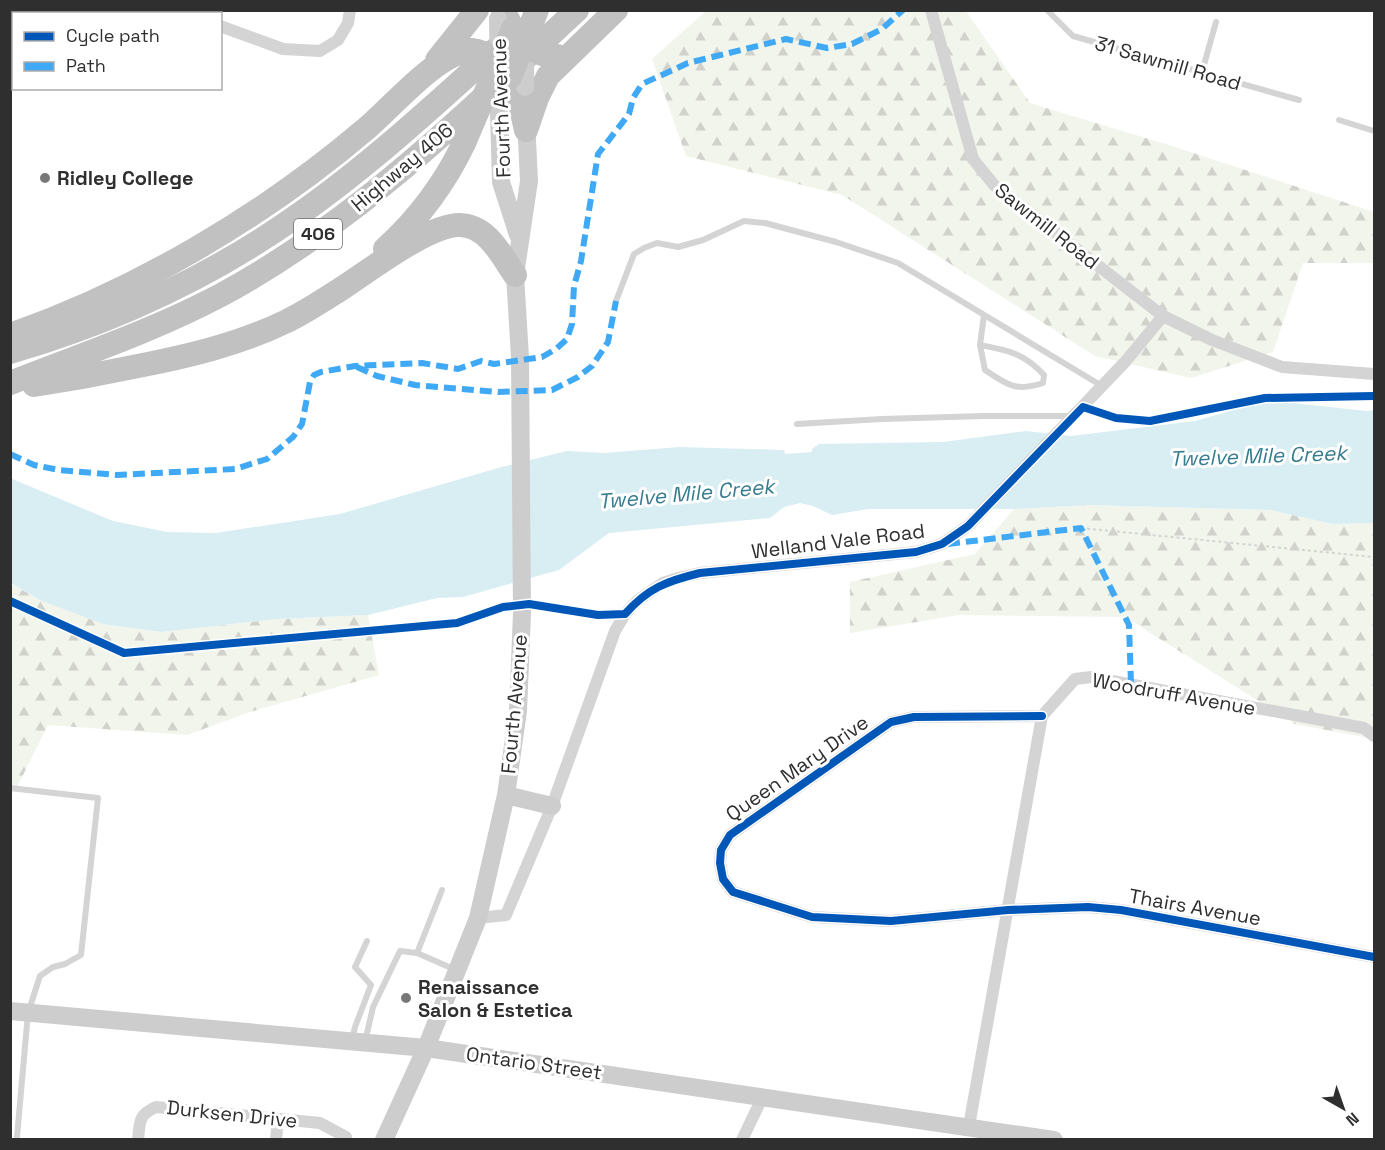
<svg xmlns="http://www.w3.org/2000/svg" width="1385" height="1150" font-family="'Space Grotesk',sans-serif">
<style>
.forest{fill:url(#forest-firs)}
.water{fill:#d8eef3}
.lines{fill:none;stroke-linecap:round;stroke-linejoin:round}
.path{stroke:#d4d4d4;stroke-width:2;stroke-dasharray:3 3;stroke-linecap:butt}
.lane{stroke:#d4d4d4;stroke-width:6}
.street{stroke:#d4d4d4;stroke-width:12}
.secondary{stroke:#cdcdcd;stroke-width:18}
.highway{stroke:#c1c1c1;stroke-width:24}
.secondary-bridge{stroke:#cdcdcd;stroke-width:18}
.highway-bridge{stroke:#c1c1c1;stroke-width:24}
.quiet{stroke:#3fa9f5;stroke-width:6;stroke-dasharray:12 6;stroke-linecap:butt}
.cycleway-casing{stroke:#fff;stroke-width:11}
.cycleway{stroke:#0057b8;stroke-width:8}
.poi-dot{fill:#787878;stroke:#fff;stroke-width:2}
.labels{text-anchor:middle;stroke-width:6;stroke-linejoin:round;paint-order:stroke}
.shield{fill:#fff;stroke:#6d6d6d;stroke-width:1.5}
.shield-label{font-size:18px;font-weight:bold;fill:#2f2f2f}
.street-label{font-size:20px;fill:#2f2f2f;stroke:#fff}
.poi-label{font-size:20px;font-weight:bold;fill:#2f2f2f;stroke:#fff;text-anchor:start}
.water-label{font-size:21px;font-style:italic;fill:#367c8f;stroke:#fff}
</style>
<defs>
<pattern id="forest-firs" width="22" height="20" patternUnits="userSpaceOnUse" patternTransform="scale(1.5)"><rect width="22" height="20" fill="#f2f5ec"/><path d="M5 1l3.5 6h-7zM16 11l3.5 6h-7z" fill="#d0d2cb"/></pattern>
</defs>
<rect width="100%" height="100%" fill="#fff"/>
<path class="forest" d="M706,11H966L1030,103L1169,145L1374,212V263H1303L1273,352L1191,378L1095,356L842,195L686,156L652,59Z
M1088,505L1270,510L1333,524L1374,523V739L1295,724L1125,617L959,615L850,633V582L975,554L1014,509Z
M10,583L42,601L103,624L161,632L277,619L368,615L379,675L250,712L187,735L48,725L16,789L10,786Z"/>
<path class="water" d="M1274,401L1367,411L1374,410V523L1333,524L1270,510L1088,505L1014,509H868L832,515L813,506L800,503L784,507L770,518L609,533L559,570L463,597L437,598L368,615L277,619L161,632L103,624L42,601L11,583L10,478L113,521L167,532L216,533L340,514L498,468L567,451L604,453L680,447L784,450L785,454L812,452V449L819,444L943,442L1026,431L1071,436L1195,421L1255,404Z"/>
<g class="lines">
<path class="path" d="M1096,411L1116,418L1150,421L1265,398L1374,396
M1081,528L1374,557"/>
<path class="lane" d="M1047,10L1073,36L1299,100
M1202,72L1216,22
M1339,120L1374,131
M616,301L634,254L644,248L657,243L678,247L703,240L744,221L765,223L836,242L898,263L1102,386
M980,345C1007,350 1024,353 1044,375L1043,383C1016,392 1007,385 985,370L980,345L984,315
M797,424L882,419L984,416H1071
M10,788L98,798L81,955L65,964L53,967L40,976L28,1013L17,1137
M442,890L417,953L456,970
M352,1040L355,1027L371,985L355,967L367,941
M365,1042L373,1007L400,951L417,953"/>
<path class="street" d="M180,10L188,14
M931,10L973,159L994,185L1163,316L1212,340L1282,367L1374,374
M220,26L283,49L320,51L338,40L348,23L350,10
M1042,716L914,717L891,722L730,835L721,850L720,863L723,879L733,892L812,917L891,921L1008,910L1088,907L1121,910L1374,957
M478,918L506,915L552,806L615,631L625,614L637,601L663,583L678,578L700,573L916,552L942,544L968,526L1125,362L1163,316
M969,1126L1042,716L1075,679L1091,677L1364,728L1374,736
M138,1140C140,1122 138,1115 156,1107L320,1123L346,1137
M276,1140L278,1119
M742,1140L763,1096"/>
<path class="secondary" d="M499,113L501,182L518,235
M506,795L552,806
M10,1011L426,1048L1054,1140
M384,1140L426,1048L478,918L506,795L518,711L522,613L520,357L515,275L529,181L526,119"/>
<path class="highway" d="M503,10L513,29
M437,60L477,10
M520,63L577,10
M510,77L518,95L526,130
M526,130L537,98L548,76L616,10
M385,249C418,219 445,183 464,143
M10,335C137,291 265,215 367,128C393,106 437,53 471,50
M10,352C113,322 214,275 301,213C373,162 438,102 503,43
M10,383C81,355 153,331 221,295C319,242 405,170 486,95
M34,385C67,380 100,374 133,367C185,357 237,345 285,322C306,312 325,299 344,287C370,270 430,224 460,225C488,226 501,255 515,275"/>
<path class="secondary-bridge" d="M498,19L499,113
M525,47V87"/>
<path class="highway-bridge" d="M516,33C526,47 539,57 557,56
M471,50C489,52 499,62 510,77L537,10
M464,143L513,29"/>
<path class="quiet" d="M357,367L377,376L415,385L498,392L552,390L578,377L592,366L608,342L616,301
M10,454L34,465L59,470L117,475L235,469L267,459L293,437L302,424L310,382L314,375L321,372L355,366L422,363L458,369L481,361L494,364L542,357L556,349L567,339L572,324L574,286L581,261L598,154L629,114L633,98L642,84L688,63L786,39L827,48L852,44L882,29L903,10
M948,544L1081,528L1129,625L1131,684"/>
<g class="cycleway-casing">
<path id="cycleway" d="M10,601L124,653L457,623L503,607L529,604L598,615L625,614C648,588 667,581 700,573L916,552L942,544L968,526L1083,407L1116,418L1150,421L1265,398L1374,396
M1042,716L914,717L891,722L730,835L721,850L720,863L723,879L733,892L812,917L891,921L1008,910L1088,907L1121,910L1374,957"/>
</g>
<use href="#cycleway" class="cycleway"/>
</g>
<g class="poi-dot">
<circle cx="45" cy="178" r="6"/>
<circle cx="406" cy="998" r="6"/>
</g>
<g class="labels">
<rect class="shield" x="294" y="219" width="48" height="30" rx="4.5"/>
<g class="shield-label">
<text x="318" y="240">406</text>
</g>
<g class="street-label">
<text transform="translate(1168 63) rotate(16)" y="7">31 Sawmill Road</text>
<text transform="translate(501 108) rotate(-92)" y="7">Fourth Avenue</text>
<text transform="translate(402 167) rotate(-40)" y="7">Highway 406</text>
<text transform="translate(1047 226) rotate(38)" y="7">Sawmill Road</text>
<text transform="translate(838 541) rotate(-7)" y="7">Welland Vale Road</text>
<text transform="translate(1174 694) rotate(10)" y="7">Woodruff Avenue</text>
<text transform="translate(514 704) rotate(-85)" y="7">Fourth Avenue</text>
<text transform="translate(797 768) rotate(-35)" y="7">Queen Mary Drive</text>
<text transform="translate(1195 907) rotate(10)" y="7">Thairs Avenue</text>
<text transform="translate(534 1063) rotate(8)" y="7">Ontario Street</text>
<text transform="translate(232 1114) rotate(6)" y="7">Durksen Drive</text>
</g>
<g class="poi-label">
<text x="57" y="185">Ridley College</text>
<text x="418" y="994">Renaissance<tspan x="418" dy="23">Salon &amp; Estetica</tspan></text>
</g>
<g class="water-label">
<text transform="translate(1258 456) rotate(-2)" y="7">Twelve Mile Creek</text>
<text transform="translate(686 494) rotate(-5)" y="7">Twelve Mile Creek</text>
</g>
</g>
<rect width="1385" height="1150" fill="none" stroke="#2f2f2f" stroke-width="24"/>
<rect x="12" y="12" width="210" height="78" fill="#ffffff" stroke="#acacac" stroke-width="1.5"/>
<rect x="24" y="32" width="30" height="9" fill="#0057b8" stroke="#acacac" stroke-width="1.5"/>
<text x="66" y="42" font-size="18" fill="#2f2f2f">Cycle path</text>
<rect x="24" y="62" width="30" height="9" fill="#3fa9f5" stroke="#acacac" stroke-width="1.5"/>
<text x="66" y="72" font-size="18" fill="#2f2f2f">Path</text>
<g transform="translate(1343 1108) rotate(140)" stroke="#ffffff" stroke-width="4.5" paint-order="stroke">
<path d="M0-4.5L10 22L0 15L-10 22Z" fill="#2f2f2f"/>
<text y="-9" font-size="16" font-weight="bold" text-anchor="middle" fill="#2f2f2f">N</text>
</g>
</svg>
